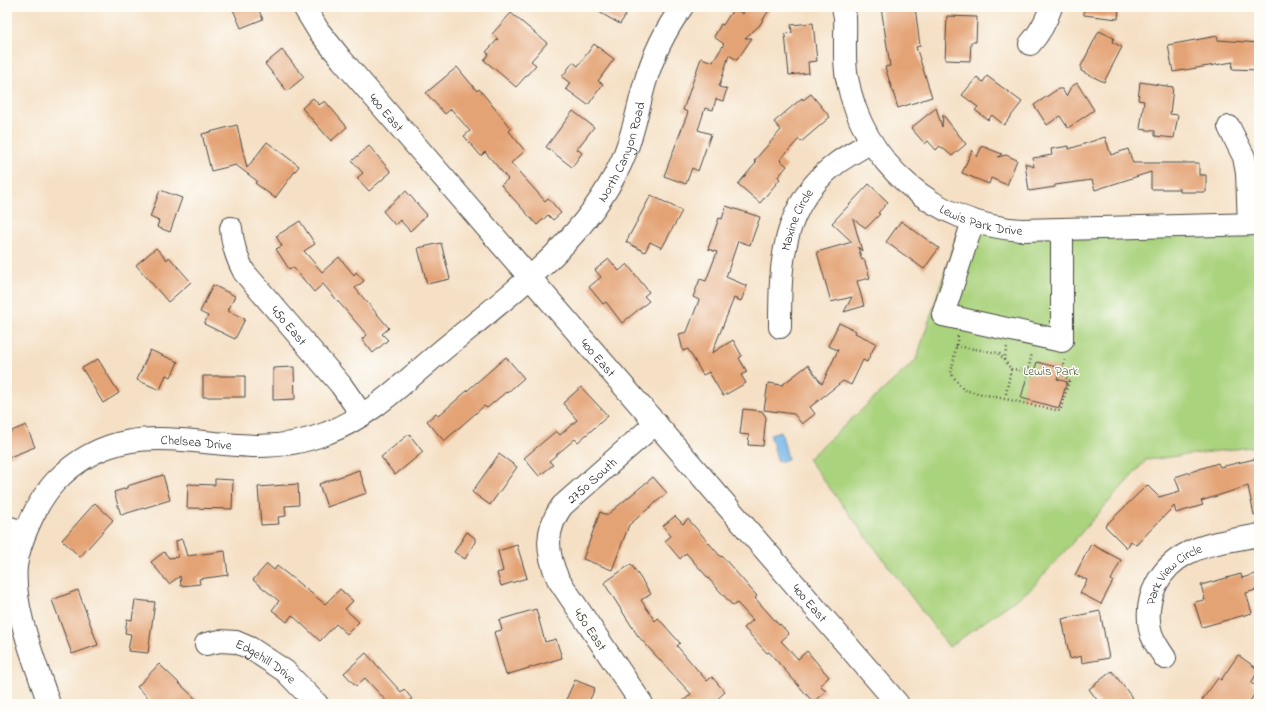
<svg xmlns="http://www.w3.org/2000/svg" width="1266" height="711" font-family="'Indie Flower',sans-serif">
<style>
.green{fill:#aad37e;stroke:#6a7f54}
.water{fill:#75b6e9;stroke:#50708a}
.building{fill:#e4a375}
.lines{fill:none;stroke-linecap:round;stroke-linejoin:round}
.minor-casing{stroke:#494642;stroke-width:24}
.path{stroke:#494642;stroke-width:2.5;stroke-dasharray:1 3;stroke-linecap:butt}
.minor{stroke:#fff;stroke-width:22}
.labels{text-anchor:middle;stroke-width:3;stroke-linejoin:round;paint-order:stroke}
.street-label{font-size:13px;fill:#2b2b2b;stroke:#fdfcf7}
.park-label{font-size:13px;fill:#515d44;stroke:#fdfcf7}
</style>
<rect width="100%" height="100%" fill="#fdfcf7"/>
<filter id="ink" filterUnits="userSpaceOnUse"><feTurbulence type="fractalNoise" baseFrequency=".025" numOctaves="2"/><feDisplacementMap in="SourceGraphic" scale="8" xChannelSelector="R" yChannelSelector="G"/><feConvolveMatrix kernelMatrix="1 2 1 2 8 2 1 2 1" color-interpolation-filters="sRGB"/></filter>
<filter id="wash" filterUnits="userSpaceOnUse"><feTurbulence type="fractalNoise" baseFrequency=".012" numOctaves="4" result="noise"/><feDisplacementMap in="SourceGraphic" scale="16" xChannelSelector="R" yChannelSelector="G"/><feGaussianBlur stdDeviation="0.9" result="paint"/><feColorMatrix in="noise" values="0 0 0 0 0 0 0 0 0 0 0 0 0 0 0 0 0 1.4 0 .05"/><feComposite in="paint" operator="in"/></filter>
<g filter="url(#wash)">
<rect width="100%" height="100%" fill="#f5e0c5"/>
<path class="green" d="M960,227L1259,234V446L1146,460L1032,588L949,647L808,459L916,360Z"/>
<path class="water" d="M781,431L788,459L778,462L770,434Z"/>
<g id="blocks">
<path class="building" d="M232,7H257L263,19L241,28Z
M590,7H631L620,24Z
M748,7H771L759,26L745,38H752L737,60L729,55L719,87L727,89L723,101L716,99L713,110L705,108L698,130L711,134L698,171L692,168L686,184L664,176L688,112L683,110L701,58L713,62L724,44L714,37L721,24L723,25L734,8L743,14Z
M881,7H915L920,46L916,47L932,97L898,108L885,67L890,66Z
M1084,7H1119L1118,19L1084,15Z
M511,13L547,43L531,61L536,65L516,87L484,60L489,54L486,52L498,39L492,34Z
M947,16L977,17L976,42H971L970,61L945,60Z
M813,23L817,61L808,62L809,73L789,75L785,34L792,33L791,25Z
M1099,31L1114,38L1112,42L1122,47L1104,82L1081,71V66Z
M1217,36L1218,40L1259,43V70L1232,69L1233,62L1173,72L1168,45Z
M594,44L614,59L598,81L603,84L588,105L566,89L570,83L562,77L573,62L578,66Z
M282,50L304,77L287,91L265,64Z
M457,67L477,91L479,89L488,100L511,129L509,131L525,151L511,163L545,201L548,198L561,213L553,220L548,215L537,225L501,185L508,179L485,152L481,156L464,136L470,131L451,109L445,114L426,93Z
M987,76L1022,102L1004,125L992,115L988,120L975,110L978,107L962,95L977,77L983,82Z
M1140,82L1173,87L1170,114L1178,115L1174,138L1155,136V131L1140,129L1144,101L1138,100Z
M1077,83L1094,110L1068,128L1060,116L1047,125L1034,105L1058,89H1062L1066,96L1071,87Z
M811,94L830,117L801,142L799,139L780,160L787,166L778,177L780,179L760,203L738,184L756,163L754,161L781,130L774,122L802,98L803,100Z
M313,98L319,105L325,101L347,127L331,141L302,108Z
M936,108L942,127L943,115L966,144L952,156L940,146L936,150L928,141L925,144L911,128Z
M573,111L594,127L577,149L582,153L572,167L546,147Z
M237,125L247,168L267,142L299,166L275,198L255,183L257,181L236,165L211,171L202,134Z
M1105,137L1111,155L1128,149L1133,163H1199V175H1206V192H1180V189H1151V172L1095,190L1092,180L1055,185V187L1029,191L1025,163L1034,167L1033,158L1052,155L1051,149L1069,146V149Z
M369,146L391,172L369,191L357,178L363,173L352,161Z
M982,146L1002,154L998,157L1006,155L1017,160L1007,185L991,178L989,184L962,173L972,150L977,157Z
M869,184L888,202L878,213L880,214L866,228L853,219L862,251L858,247L862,260L864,259L870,278L857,281L864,306L844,312L852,297L831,302L817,252L852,242L832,223Z
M160,190L182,198L170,232L157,227L159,221L150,217Z
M406,191L427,215L410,231L400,220L395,225L383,211Z
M651,195L682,211L662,248L650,242L645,252L626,242Z
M726,206L760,217L750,245L738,241L726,277L747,286L741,301L734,298L712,353L733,340L742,356L739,358L747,372L741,375L746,383L723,396L709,372L703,375L688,349L683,351L679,334L687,332L699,300L693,297L700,279L706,281L717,252L708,249L719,218L722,219Z
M300,221L315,244L304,251L322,272L339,257L354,275L356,272L364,281L355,288L389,328L382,334L388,340L373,353L362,339L367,335L323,284L314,292L293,267L289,269L276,249L282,246L276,236Z
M901,221L939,248L924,269L886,242Z
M441,243L450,279L427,284L418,248Z
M156,248L167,260L169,257L191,282L168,302L136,265Z
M609,259L619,271L627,264L649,292L644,296L649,301L622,323L606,302L603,304L589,287L601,277L595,270Z
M213,285L235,296L228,311L245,319L235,339L204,324L208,316L200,312Z
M839,323L856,331L855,333L876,343L867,362L863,360L851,385L843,381L810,407L815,414L802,424L794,414L764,410L768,383L782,385L808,365L822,384L838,350L828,346Z
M150,350L178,362L171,377L166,375L160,390L137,380Z
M506,357L524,378L507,393L506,392L487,408L484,406L444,441L427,421L436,413L438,416Z
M98,359L119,393L103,403L82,368Z
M1037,362L1060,368L1057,379L1067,382L1059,408L1021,398L1028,373L1033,375Z
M294,367L295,399L273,400V368Z
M203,376H245V397H203Z
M581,387L608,416L578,442L575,439L549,461L553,465L539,476L524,458L556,431L560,435L577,420L563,403Z
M743,409L762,411L766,417L763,446L748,445L749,435L740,434Z
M26,425L35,447L7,458V433Z
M409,434L423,452L395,475L381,457Z
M499,454L517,467L490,505L472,492Z
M1259,458V514L1254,515L1248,486L1201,501L1203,505L1176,513L1174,506L1136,545L1131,541L1127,548L1105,526L1147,485L1159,497L1180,491L1175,477L1218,463L1220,467Z
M359,470L367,493L327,507L319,484Z
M163,475L170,500L121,515L114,492L127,488V486Z
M653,477L667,493L629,525L612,570L583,559L600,512L607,515Z
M215,479L233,480L232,509L187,508L188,484L215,485Z
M298,484L299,505L285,506L286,516L278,517L279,524L261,525L258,487Z
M95,503L113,520L80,557L62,540Z
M675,516L683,524L688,519L721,557L722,556L757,596L755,598L779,625L780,624L789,634L781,641L798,659L807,651L829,677L820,685L826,691L813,702L769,652L767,653L744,628L753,620L737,603L733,606L686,553L680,559L665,541L671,536L663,526Z
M467,532L475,538V542L465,559L454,552Z
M182,539L187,556L225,551L228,575L199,579L200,584L181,586L180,576L169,584L151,562L164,552L169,558L178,557L176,541Z
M1091,544L1121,560L1111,580L1113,581L1101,604L1080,593L1087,580L1075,575Z
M517,545L527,578L501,586L497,573L503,571L498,551Z
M267,564L274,570L277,566L325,604L340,589L353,601L345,609L359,622L347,634L336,624L320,641L292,615L287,622L272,610L279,601L253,580Z
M631,564L651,594L641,600L655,621L658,618L680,643L677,646L707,681L712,677L725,692L712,704H680L691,694L638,636L604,583Z
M1259,573V589L1246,593L1252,613L1202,627L1194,602L1205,600L1201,585L1241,574L1242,578Z
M78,590L98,645L72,654L52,600Z
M135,600L155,602L148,653L128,651L131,634L125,633L127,619L132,620Z
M536,609L545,642L556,639L562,658L506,675L494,632L502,630L499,620Z
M1100,611L1109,658L1082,663L1081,656L1070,659L1062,619Z
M366,653L401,692L404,689L412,699L409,701L412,704H387L388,703L365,678L356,686L344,673Z
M1238,655L1259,670L1251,683L1259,688L1248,704H1208L1202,700L1218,678L1221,680Z
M159,664L201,704H155L137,687Z
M1112,671L1137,704H1100L1089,689Z
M575,680L595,688L588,704H564Z"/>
</g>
</g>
<g filter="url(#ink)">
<use href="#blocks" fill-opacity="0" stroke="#494642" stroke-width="1"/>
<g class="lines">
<g class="minor-casing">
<g id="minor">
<path id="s1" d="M304,7L318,30L342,60L898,704"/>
<path id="s2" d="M843,7L845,17C846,37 843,58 847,78C863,164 935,225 1022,230L1259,224"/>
<path d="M1030,44C1040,33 1046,22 1051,7"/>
<path d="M1229,127L1244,157L1247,173L1249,224"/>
<path d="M973,221L943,315L1062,341V229"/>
<path id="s3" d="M231,228C233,246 236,256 244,272L341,385L362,415"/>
<path id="s4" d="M780,327C780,264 781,205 837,163C848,155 860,149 871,142"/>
<path d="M7,527L25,533"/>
<path id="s5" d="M206,644L220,641L236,642L250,648L285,671L317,704"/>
<path id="s6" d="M1165,658C1159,649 1152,640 1150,629C1144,597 1160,567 1188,553C1209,542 1236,540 1259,535"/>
<path id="s7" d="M49,704C36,664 12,608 16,566C18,551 23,537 29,524C36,508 44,494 55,482C116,418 182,444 257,446C281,446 305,442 327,433C370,417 404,382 439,353C505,298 582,245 620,165C632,140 637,112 644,86C652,58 665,30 682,7"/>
<path id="s8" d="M642,704L558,579C546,552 545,530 562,506L656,423"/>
</g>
</g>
<path class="path" d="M958,336L951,374L964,390L1060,411L1069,381L1062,373L1065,360
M956,346L999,353L1011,369L1005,399
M1004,360L1007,347
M1011,369L1028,371L1032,353"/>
<use href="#minor" class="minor"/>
</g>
</g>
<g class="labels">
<g class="street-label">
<text dy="5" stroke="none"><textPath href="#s1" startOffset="134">400 East</textPath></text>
<text dy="5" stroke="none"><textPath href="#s7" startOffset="937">North Canyon Road</textPath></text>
<text dy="5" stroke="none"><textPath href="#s2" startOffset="279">Lewis Park Drive</textPath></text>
<text dy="5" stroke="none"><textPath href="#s4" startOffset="110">Maxine Circle</textPath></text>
<text dy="5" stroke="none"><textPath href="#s3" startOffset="116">450 East</textPath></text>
<text dy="5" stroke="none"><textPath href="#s1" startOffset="458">400 East</textPath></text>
<text dy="5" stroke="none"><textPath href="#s7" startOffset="390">Chelsea Drive</textPath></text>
<text dy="5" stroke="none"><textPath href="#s8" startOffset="267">2750 South</textPath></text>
<text dy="5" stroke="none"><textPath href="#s6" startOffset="98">Park View Circle</textPath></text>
<text dy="5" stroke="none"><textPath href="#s1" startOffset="782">400 East</textPath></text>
<text transform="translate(591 629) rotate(56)" y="5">450 East</text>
<text dy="5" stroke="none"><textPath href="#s5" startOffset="66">Edgehill Drive</textPath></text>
</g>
<g class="park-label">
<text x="1051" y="375">Lewis Park</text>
</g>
</g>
<rect width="1266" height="711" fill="none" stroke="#fdfcf7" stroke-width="24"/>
</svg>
